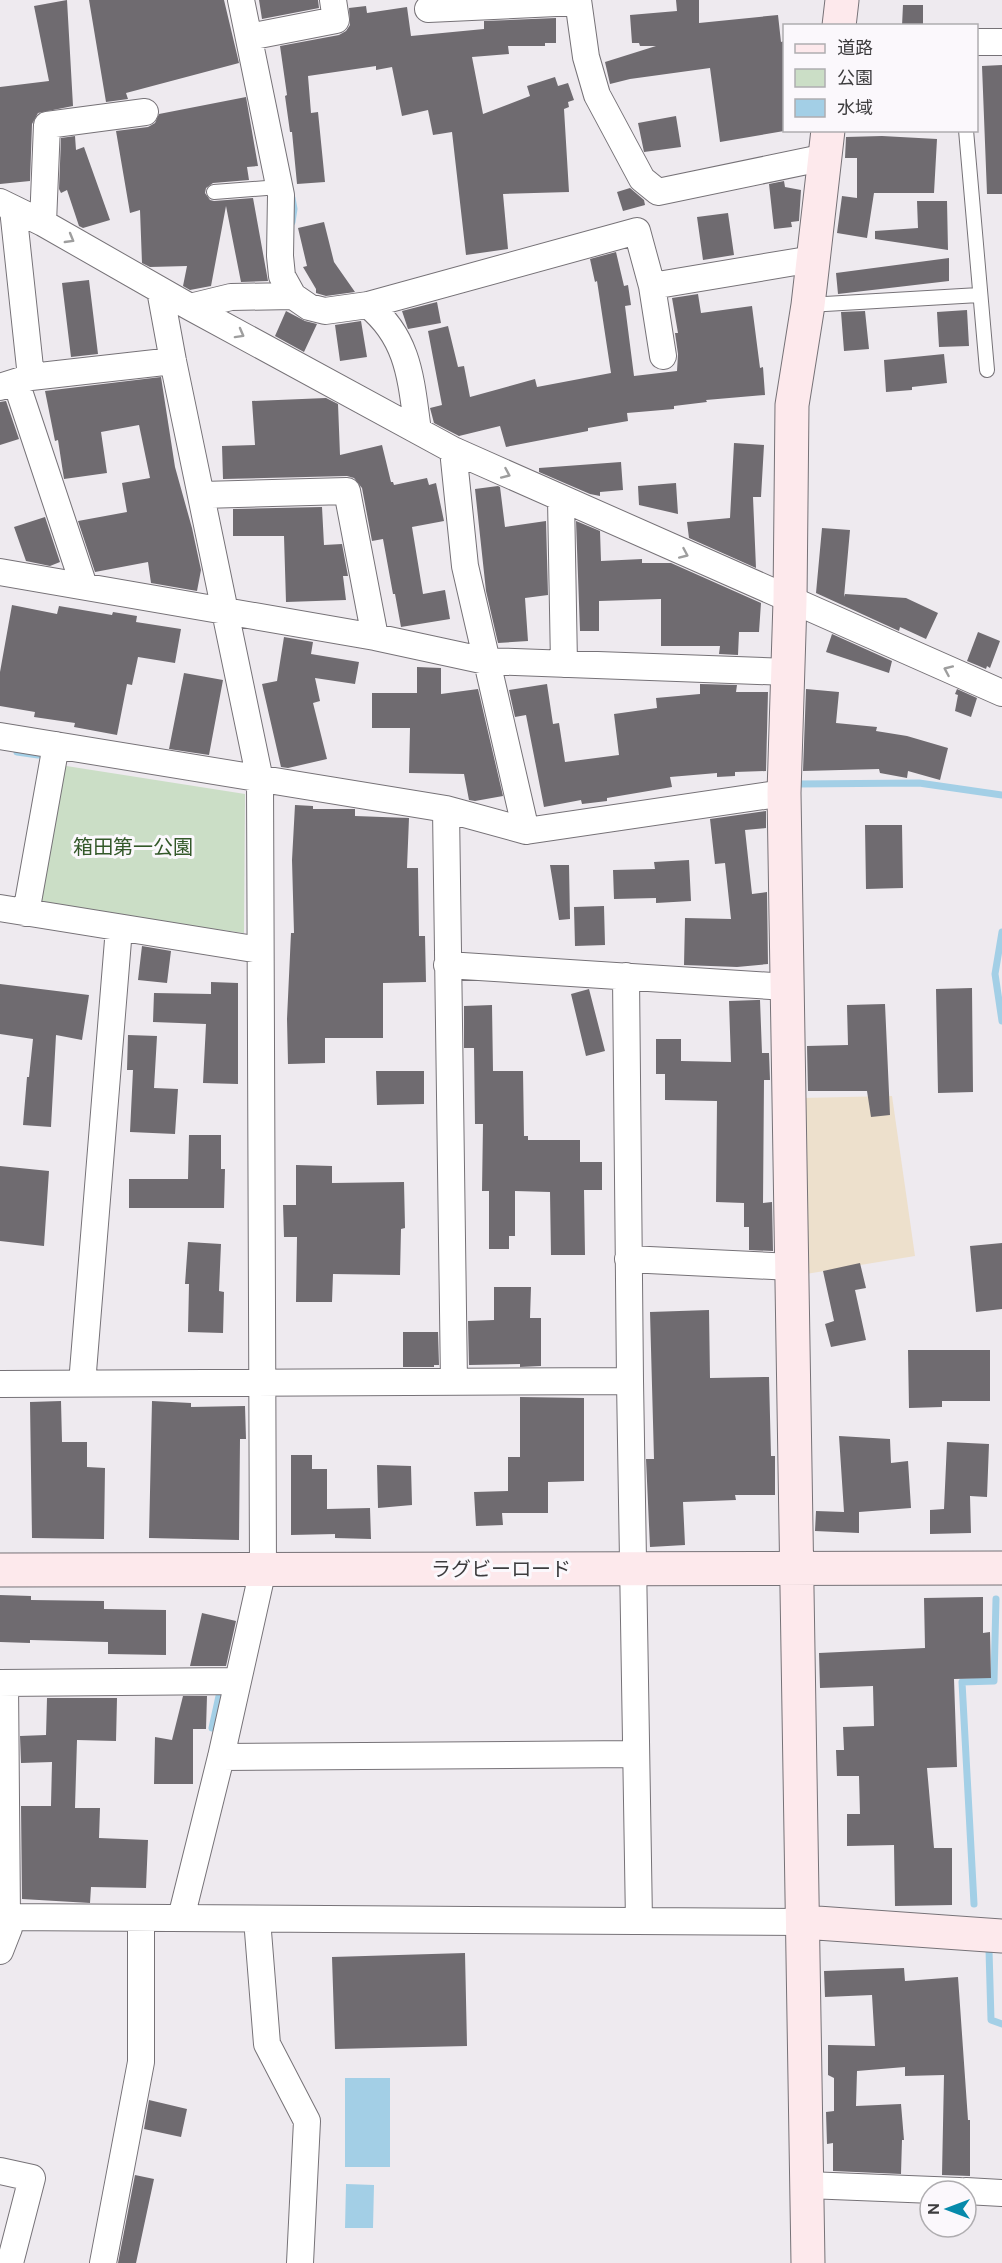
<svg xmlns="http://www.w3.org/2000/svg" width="1002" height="2263" font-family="'DM Sans','Noto Sans JP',sans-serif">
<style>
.commercial{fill:#ede0cc}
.green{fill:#cbdec6}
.water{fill:#a3cfe6}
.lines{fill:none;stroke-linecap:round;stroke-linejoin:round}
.stream{stroke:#a3cfe6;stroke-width:7}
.building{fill:#6f6b70}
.lane-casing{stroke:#767277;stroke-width:16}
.street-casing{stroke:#767277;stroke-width:28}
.secondary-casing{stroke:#767277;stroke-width:35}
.lane{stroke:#fff;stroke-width:14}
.street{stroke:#fff;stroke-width:26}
.secondary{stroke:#fde9ec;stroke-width:33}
.oneway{stroke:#9e9e9e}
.labels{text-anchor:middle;stroke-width:6;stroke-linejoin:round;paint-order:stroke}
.park-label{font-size:20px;fill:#335829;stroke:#fbf8fc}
.street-label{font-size:20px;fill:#3d3c3e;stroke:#fbf8fc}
</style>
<rect width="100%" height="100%" fill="#eeeaef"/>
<path class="commercial" d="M892,1096L915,1256L806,1274L801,1098Z"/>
<path class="green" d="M60,765L245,794L244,933L37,905Z"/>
<path class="water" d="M345,2078H390V2167H345Z
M346,2184L374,2185L373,2228H345Z"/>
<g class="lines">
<path class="stream" d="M292,198L294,209L292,222
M17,752L38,755
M798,784L919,783L1002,795
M1002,932L995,974L1002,1021
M212,1728L219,1696
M974,1904L962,1682L994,1681L996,1599
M989,1950L991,2020L1002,2024"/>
</g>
<path class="building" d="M67,0L73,106L38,113L32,124L30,181L0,184V87L49,81L34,6Z
M89,0H224L239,63L126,93L128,99L106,102Z
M259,0H318L319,8L262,19Z
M676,0H699V23L778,15L781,42L784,41V131L720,142L710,68L630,79L610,84L605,62L656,46H640L639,43H632L630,15L677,11Z
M903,5H923V26H902Z
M366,6L367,13L407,7L411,36L484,29V21L556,18V43H545V46H508L509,54L472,57L483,114L530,96L527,86L555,77L558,86L568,83L574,100L568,102L569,107L564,109L569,192L503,194L508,249L466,255L452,132L433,135L428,110L402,116L392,67L376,70V66L308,76L311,113L318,112L325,182L297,184L292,132H290L285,96L287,95L280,46L339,35L346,31L350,25L349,8Z
M1002,65V194H987L982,66Z
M246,97L258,166L247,167L249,180L213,183L206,188L205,193L210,200L214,201L253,198L268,281L241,282L226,206L211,286L190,290L183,286L187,266L150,267L142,263L140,210L130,213L116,131L148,127L155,123L159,114Z
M676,116L681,147L644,152L638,123Z
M75,136L76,150L84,147L110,220L83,228L79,226L67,190L61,193L59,189L61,138Z
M882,136L937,139L934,193H874L867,238L837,233L842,196L857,198V158H845L846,137Z
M784,181L785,187L801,190L799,221L791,222L792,227L774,229L769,184Z
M630,188L644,200L645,205L623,211L617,192Z
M917,201H947L948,250L875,239V231L918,228Z
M728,213L734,255L703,260L697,217Z
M324,222L334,262L355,292L326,296L316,293V289L303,267L307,266L298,228Z
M616,252L624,286L628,285L631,305L625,306L634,376L677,371L678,354L675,333H678L672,298L698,294L701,313L752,306L760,368L763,367L765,395L706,400L707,402L674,406V409L627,413L628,421L588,428V431L506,447L500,426L459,436L434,423L430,408L442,405L428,331L448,326L458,367L464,366L470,397L535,379L537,387L611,373L597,281L595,282L590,259Z
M949,258V281L838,294L836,273Z
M89,280L98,354L71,357L62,283Z
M437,302L441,323L408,329L402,311Z
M967,310L969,346L939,347L937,312Z
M286,311L305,321L317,324L304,352L275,336Z
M865,311L869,349L844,351L841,312Z
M361,321L367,357L340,361L335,325Z
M944,354L947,383L912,387V390L886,392L884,360Z
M161,377L175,467L192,528L201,570L197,591L151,583L148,562L95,572L78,521L127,512L122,483L150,478L139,425L101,432L107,473L64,479L58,440L55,441L45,391Z
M326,398L338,404L340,455L382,445L391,482H393L394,485L427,478L429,485L436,483L444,521L412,527L423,594L445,590L450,619L401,627L395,594H393L383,539L372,541L362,488L354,478L347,476L223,479L222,446L255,445L252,401Z
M6,401L19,439L0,445V402Z
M734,443L764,445L761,497H753L756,568L689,538L687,522L730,518Z
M621,462L623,490L600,492V496L590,494L539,472V468Z
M676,483L678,514L639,505L638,486Z
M498,486L500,487L505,527L546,521L548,595L525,598L528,641L498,643L486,591L475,489Z
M322,507L324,545L342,544L348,576H343L346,600L286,602L284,536H233V509Z
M45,517L60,562L50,566L26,561L14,527Z
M576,521L600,531L601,561L642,559V563H671L761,603L759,632H739L738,655L719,654L720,646H661V599L599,601V631H580Z
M822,528L850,530L844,597L845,594L906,598L938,613L926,639L900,627L899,631L816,593Z
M12,605L57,614L59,606L112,615L113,612L137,616L136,622L181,629L175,663L138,657L132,685L127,684L117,735L74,727L75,723L34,717L35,712L0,706V672Z
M978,632L1000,641L990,668L987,666L986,669L967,661Z
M832,634L892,661L889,673L826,652Z
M284,637L313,642L311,654L359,662L355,684L315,678L320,701L313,703L327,759L288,768L281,767L262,684L277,681Z
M417,667L441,668V694L478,689L503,796L475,801L469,800L464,774L409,773L410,728H372V693H417Z
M184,673L223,680L209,755L169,749Z
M547,684L553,724L559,723L565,762L619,755L614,714L657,708L656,698L700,694V684L737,685L736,692H768L766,771L735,772V776L717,777V773L670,777L672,787L607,798V801L582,804L581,800L544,807L526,715L515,717L509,690Z
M806,689L839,692L836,723L877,727L876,731L907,736L948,748L940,780L908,771L907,778L880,773L879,769L803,771Z
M957,689L977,698L971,717L955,711L958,695L955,694Z
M295,805L313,806V809H355V816L409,818L407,868H418L419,936H425L426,982L383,983V1038H325V1063L288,1064L287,1019L291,933H294L292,860Z
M766,811V828L745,830L752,894L767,892L768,964L737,967L684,965L685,918L731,919L725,863L715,864L710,819Z
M865,825H902L903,888L866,889Z
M689,860L691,901L656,903V898L614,899L613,870L655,869L654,862Z
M550,865H569L570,919L559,920Z
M604,906L605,945L575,946L574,907Z
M142,946L171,951L167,983L138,980Z
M211,982L238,983V1084L203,1083L206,1024L153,1022L154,993L211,994Z
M0,984L89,995L82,1040L56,1035L51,1127L23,1125L27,1077H29L33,1039L0,1034Z
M972,988L973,1092L938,1093L936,989Z
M589,989L605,1051L586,1056L571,994Z
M757,1000H760L762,1053H769L770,1080H764L763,1203L772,1202L773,1251L749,1250V1227H744V1203L716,1202L717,1101L665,1100V1074H656V1039H681V1061L731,1062L729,1001Z
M885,1004L890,1115L871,1117L867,1091H808L807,1046L848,1045L847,1005Z
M492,1005L493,1071H523L524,1136H528V1140H580V1162H602V1190H584L585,1255H551L550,1192L515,1191V1236H509V1249H489V1191H482L483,1124H475L474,1048H464V1006Z
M128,1035L157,1036L154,1088L178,1089L175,1134L130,1132L133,1070H127Z
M376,1071H424V1104L377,1105Z
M189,1135H221V1169H225L224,1208H129V1179H188Z
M296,1165L332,1166V1183L404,1182L405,1228L401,1229L400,1275L333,1274L332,1302H296L297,1237H284L283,1205H296Z
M0,1166L49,1171L44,1246L0,1241Z
M188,1242L221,1244L219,1291L224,1292L223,1333L188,1332L189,1284H185Z
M1002,1243V1309L976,1312L970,1246Z
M860,1263L866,1288L855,1290L866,1340L831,1347L825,1324L834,1321L823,1271Z
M494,1287H531L530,1318H541V1366L520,1367V1364L469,1365L468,1321L494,1320Z
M709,1310L710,1378L769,1377L771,1456H775V1495H735L736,1500L683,1502L685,1545L650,1547L646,1459H654L650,1312Z
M403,1332H438L439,1365H434V1367H403Z
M908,1350H990V1401H942V1407L909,1408Z
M520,1397L584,1398V1481L548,1482V1513H502L503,1525L476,1526L474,1492L508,1491V1457H520Z
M61,1401L62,1442H87V1467L105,1468L104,1539L32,1538L30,1402Z
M152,1401L191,1403V1407L245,1406L246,1439H240L239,1540L149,1538Z
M839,1436L890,1439L891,1463L908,1461L911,1508L859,1512V1533L815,1531L816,1511L844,1512Z
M947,1442L989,1444L987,1497L970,1496L971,1533L930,1534V1510L944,1509Z
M291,1455H312V1469H327V1509L370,1508L371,1539L335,1538V1534L291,1535Z
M377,1465L411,1466L412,1505L378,1508Z
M0,1595L31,1596V1600L104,1601V1609L166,1610V1655L108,1654V1642L30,1640V1643L0,1642Z
M983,1597V1633L990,1632L991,1678L954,1679L957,1767L927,1768L934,1848H952V1905L895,1906L894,1845L847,1846V1814H860L859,1776H837L836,1750H844L843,1727L874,1726L873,1686L820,1688L819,1653L925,1648L924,1598Z
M202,1613L236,1621L226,1666H190Z
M183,1696H207L206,1729H193V1784H154L155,1737L172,1740Z
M47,1698H117L116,1741L77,1740L75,1808H100L99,1838L148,1840L146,1888L91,1887L90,1903L22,1899L21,1806H51L52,1762L21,1763L20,1736L46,1735Z
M465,1953L467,2046L335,2049L332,1957Z
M904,1968L905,1981L958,1977L968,2120H970V2176L942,2175L944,2075L905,2076V2067L857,2071L856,2106L901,2104L904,2140H902L901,2174L833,2171V2143L827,2144L826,2112L834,2111V2078L828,2075V2045L875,2046L872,1995L825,1997L824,1971Z
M149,2100L187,2109L181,2137L144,2129Z
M135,2175L154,2179L136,2263H118Z"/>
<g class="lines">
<g class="lane-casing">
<path id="lane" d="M966,130L987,370
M214,192L279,187
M808,305L979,295"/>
</g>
<g class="street-casing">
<path id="street" d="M241,0L281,195L280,256L282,276L293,296
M578,0L586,57L597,95L642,179L658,192L826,157
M428,9L578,2
M249,37L336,20L333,0
M976,42H1002
M0,202L43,223L190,307L453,450L1002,693
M13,209L31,377
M43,223L47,125L145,112
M652,286L663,356
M160,290L173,361L260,780L263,1569L221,1757L181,1918
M368,305C410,339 411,382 418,431
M190,307L231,297L293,296L309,307L325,311L368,305L637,231L652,286L813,259
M16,382L84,586
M0,387L31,377L173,361
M453,450L465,566L526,831
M202,495L347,491L375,637
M561,499L564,664
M0,572L375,637L486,661L788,672
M0,736L446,809L526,831L784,793
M446,809L454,1382
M0,908L260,950
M26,913L56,745
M447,965L787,987
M626,976L630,1381L639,1921
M628,1259L792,1267
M0,1384L630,1381
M82,1384L119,928
M0,1683L238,1681
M221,1757L635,1754
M0,1917L803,1922
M257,1919L267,2044L307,2121L300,2263
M0,1951L9,1928L7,1917L5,1683
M0,2171L32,2178L10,2263
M807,2185L959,2191
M966,2191L1002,2193
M103,2263L141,2062V1918"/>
</g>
<g class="secondary-casing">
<path id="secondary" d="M839,26L842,0
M0,1570L1002,1568
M803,1922L1002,1936
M808,2263L784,793L790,601L792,405L808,305L828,130"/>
</g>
<use href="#lane" class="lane"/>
<use href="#street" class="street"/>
<use href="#secondary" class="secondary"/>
</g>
<defs><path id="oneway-chevron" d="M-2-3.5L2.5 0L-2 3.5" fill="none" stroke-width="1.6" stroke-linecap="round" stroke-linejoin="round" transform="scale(1.5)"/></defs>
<g class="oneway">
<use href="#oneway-chevron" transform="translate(70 239) rotate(30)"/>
<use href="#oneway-chevron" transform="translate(240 334) rotate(29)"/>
<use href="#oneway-chevron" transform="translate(506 474) rotate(24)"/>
<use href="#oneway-chevron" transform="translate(684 554) rotate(24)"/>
<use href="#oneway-chevron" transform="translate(948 670) rotate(-156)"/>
</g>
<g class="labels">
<g class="park-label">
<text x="133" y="854">箱田第一公園</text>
</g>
<g class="street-label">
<text x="501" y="1576">ラグビーロード</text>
</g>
</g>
<rect x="783" y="24" width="195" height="108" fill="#fbf8fc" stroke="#afadb0" stroke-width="1.5"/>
<rect x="795" y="44" width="30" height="9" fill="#fde9ec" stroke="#afadb0" stroke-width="1.5"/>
<text x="837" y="54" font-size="18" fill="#3d3c3e">道路</text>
<rect x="795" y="69" width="30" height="18" fill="#cbdec6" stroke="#afadb0" stroke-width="1.5"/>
<text x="837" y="84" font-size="18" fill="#3d3c3e">公園</text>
<rect x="795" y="99" width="30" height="18" fill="#a3cfe6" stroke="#afadb0" stroke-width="1.5"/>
<text x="837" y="114" font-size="18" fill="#3d3c3e">水域</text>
<g transform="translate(948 2209) rotate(270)"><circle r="28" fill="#fbf8fc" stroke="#afadb0" stroke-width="1.5"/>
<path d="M0-4.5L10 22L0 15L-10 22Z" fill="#068aab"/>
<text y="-9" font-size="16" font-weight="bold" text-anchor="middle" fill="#3d3c3e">N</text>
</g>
</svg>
